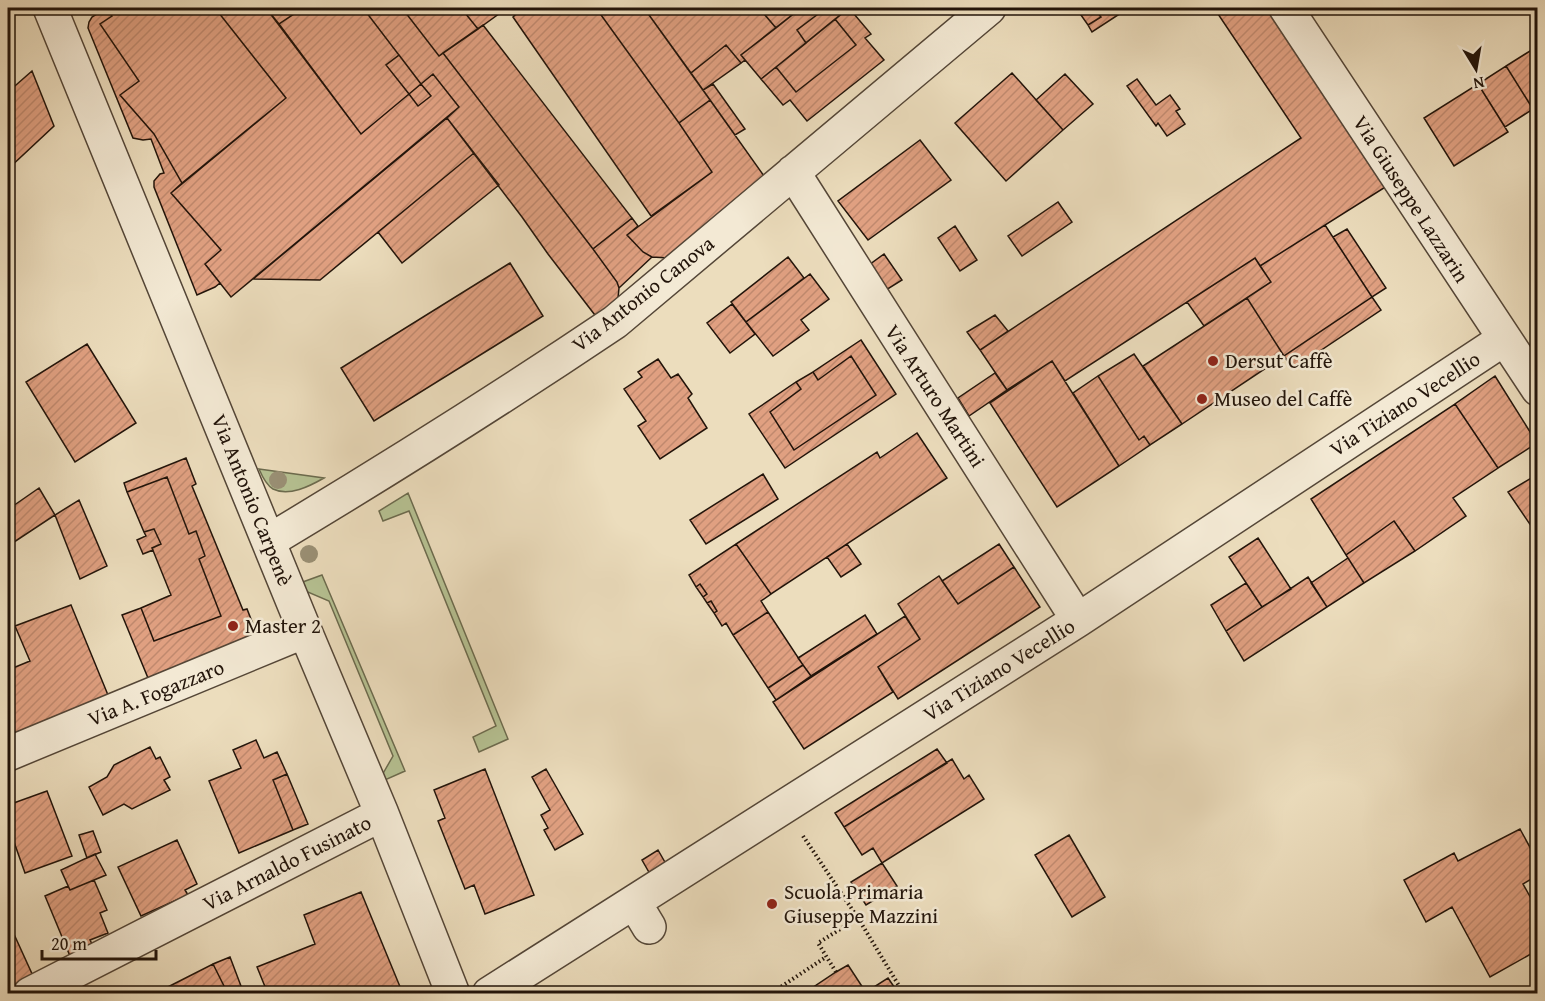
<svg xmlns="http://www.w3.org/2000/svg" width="1545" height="1001" font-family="'Gentium Book Plus',serif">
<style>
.green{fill:#b6c293;stroke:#6c6b4e;stroke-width:1.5}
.building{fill:url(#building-hatch);stroke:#22140a;stroke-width:1.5}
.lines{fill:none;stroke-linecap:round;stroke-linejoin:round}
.minor-casing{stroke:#544637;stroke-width:36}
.path{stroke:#22140a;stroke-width:4;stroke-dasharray:1.5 3;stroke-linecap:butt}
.minor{stroke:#f3e9d4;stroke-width:33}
.tree{fill:#9a9075}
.poi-dot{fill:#8f2418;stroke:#f3e9d4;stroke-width:2}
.labels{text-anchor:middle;stroke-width:5;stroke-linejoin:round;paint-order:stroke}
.street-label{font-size:21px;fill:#22140a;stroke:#f3e9d4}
.poi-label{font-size:21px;fill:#22140a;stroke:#f3e9d4;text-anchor:start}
</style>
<defs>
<pattern id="building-hatch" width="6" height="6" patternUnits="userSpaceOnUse" patternTransform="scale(1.5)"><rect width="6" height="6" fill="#e0a081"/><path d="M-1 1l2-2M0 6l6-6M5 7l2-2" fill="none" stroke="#c0896e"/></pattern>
</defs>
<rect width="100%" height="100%" fill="#ecddbd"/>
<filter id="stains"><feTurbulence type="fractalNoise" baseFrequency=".00333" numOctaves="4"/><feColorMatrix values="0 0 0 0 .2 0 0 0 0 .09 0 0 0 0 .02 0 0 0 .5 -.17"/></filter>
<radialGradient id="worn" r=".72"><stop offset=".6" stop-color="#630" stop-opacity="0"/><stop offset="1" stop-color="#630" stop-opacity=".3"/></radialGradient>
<path class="green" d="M259,469L324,478C310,486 289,497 273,489C266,485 262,476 259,469Z
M408,493L508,739L479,752L473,737L496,726L409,511L383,521L379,511Z
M322,575L405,771L385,780L381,777L393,756L329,601L303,590L300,583Z"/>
<path class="building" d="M95,8H107L112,16L100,24L139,81L120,95L154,134L182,183L171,193L221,250L205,264L220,283L215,287L197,295L154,187V181L160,174L164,173L151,139L143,140L133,138L88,28L89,22L92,17L97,14Z
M107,8H215L286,98L182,183L154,134L120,95L139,81L100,24L112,16Z
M215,8H266L361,134L409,94L418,106L431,96L421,84L433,74L459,107L231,297L205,264L221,250L171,193L286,98Z
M266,8H303L279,24Z
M303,8H363L399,55L386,65L409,94L361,134L279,24Z
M363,8H402L439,56L443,53L593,249L617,282L619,288L618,298L598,319L548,254L522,217L447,118L459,107L433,74L421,84Z
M402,8H461L478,29L439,56Z
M461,8H507L478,29Z
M509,8H596L679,123L712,172L651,216L513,17L515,15Z
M596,8H644L710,100L679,123Z
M644,8H759L776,28L741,55L745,60L741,63L726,45L691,73Z
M759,8H801L776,28Z
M801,8H826L797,30L806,43L761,79L741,55Z
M826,8H849L806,43L797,30Z
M849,8L871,34L865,38L884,60L807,121L790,100L783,105L761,79L776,67L796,92L856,45L835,19Z
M1076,8H1094L1101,17L1088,25Z
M1094,8H1117L1121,13L1092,32L1088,25L1101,17Z
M1214,8H1267L1387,186L1260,266L1255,258L1065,381L1052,361L1007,390L980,350L1301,138Z
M835,19L856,45L796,92L776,67Z
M483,25L632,218L593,249L443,53Z
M726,45L741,63L703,90L691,73Z
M1538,46V113L1536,114L1506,66Z
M399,55L421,84L409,94L386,65Z
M1506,66L1533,109L1505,127L1478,84Z
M32,71L54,126L8,169V92Z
M1012,73L1063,130L1006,181L955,123Z
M1065,74L1093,104L1063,130L1036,100Z
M1137,79L1156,105L1170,95L1180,109L1176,111L1185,124L1167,136L1158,123L1156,126L1127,86Z
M421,84L431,96L418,106L409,94Z
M713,84L745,129L735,135L703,90Z
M1478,84L1508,132L1454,166L1424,118Z
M710,100L769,183L669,258L652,257L643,252L627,235L712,172L679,123Z
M447,118L474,153L320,280L253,279Z
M920,140L951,180L868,240L838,201Z
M474,153L499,185L402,263L378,232Z
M1058,202L1072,222L1022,256L1008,236Z
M632,218L638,226L627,235L643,252L652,257L619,288L617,282L593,249Z
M1325,225L1372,297L1284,356L1247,298L1271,282L1260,266Z
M955,226L977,260L960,271L938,238Z
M1347,229L1386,288L1372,297L1333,237Z
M884,254L902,280L886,290L869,265Z
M788,257L804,278L746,322L731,302Z
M1255,258L1271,282L1204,326L1187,302Z
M510,263L543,316L374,421L341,368Z
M810,274L829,299L801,320L809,330L773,356L746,322Z
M1372,297L1381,310L1293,369L1284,356Z
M1247,298L1284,356L1182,424L1143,366Z
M732,304L755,334L730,353L707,323Z
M995,315L1008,331L980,350L967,332Z
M861,340L896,394L785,468L749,414L796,382L801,389L770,412L794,450L876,395L851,356L818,380L813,372Z
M87,344L136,423L75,462L26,382Z
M1134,354L1182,424L1150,445L1144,436L1139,440L1098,376Z
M851,356L876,395L794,450L770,412L801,389L796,382L813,372L818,380Z
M658,359L671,378L678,374L692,394L688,398L707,428L660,459L638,426L646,421L624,389L642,377L638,372Z
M1052,361L1119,466L1057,507L990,403Z
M995,373L1007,390L969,416L958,398Z
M1098,376L1139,440L1144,436L1150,445L1119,466L1073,393Z
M1495,376L1537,443L1498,468L1455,404Z
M1455,404L1498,468L1453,498L1466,516L1415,551L1394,521L1346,555L1311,499Z
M917,433L947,478L771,594L736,544L877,452L880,458Z
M186,458L196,484L192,486L243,610L247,609L258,637L225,647L148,678L122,615L141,608L154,641L221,616L199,559L205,556L196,531L189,534L167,477L127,492L124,483Z
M763,474L778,499L706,544L690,520Z
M1538,474V536L1508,492Z
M167,477L189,534L196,531L205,556L199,559L221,616L154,641L141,608L171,595L152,548L161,544L154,529L144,532L127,492Z
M39,488L55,515L8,546V498L13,506Z
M79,500L107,566L80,579L55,515Z
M1394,521L1415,551L1364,583L1346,555Z
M154,529L161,544L152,548L153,550L143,554L137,540L146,536L144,532Z
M1258,538L1291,589L1262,607L1229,557Z
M736,544L771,594L761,601L768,612L733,635L726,623L722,626L714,613L717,611L711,601L707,603L703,597L707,594L700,584L696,587L689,575Z
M847,544L861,564L841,577L827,557Z
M999,544L1014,567L958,604L942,581Z
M1348,558L1364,583L1327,607L1311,583Z
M1014,567L1040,607L898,699L878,667L920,639L898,604L939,576L958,604Z
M1308,577L1327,607L1244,661L1226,631Z
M1246,583L1262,607L1226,631L1211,605Z
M700,584L707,594L703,597L696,587Z
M711,601L717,611L714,613L707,603Z
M71,605L108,695L8,736V670L30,661L15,626Z
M768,612L803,665L768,688L733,635Z
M865,615L877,634L811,676L798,658Z
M905,616L920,639L878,667L893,692L804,749L773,702Z
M803,665L811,676L776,700L768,688Z
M256,740L264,758L277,752L287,774L273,780L293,830L239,853L209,781L241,768L233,750Z
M150,747L156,759L160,757L170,777L164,780L170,790L132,809L124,804L103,815L89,787L107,777L114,765Z
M937,749L947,763L844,827L835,813Z
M952,759L964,779L969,775L984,799L882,863L873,848L862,855L844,827Z
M485,769L534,895L485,914L474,885L465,889L438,821L445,818L434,790Z
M546,769L583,834L555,850L544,830L548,828L541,815L550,810L532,777Z
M287,774L308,824L293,830L273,780Z
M47,791L72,856L25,873L8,825V805Z
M1520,829L1538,862V875L1523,884L1538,911V950L1490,977L1452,907L1426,922L1404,880L1454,853L1458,861Z
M93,831L101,852L87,858L79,835Z
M1069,835L1105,897L1072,917L1035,855Z
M177,840L197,884L185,890L188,895L141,916L118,867Z
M658,850L666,864L650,874L642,860Z
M95,854L106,875L70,890L61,870Z
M882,863L897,886L866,905L851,882Z
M94,880L107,910L100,913L108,933L90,940L93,946L70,956L45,896L68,886L70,890Z
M361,892L403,994H268L257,967L315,944L304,915Z
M8,921L33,976L8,988Z
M230,957L244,994H228L213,964Z
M213,964L228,994H161L160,991Z
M848,965L867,994H803L836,972Z
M888,978L899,994H867L866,992Z"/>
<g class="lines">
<g class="minor-casing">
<path id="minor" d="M50,8L305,631L382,814L453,994
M1286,8L1538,389
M793,172L1078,620
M269,541C386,471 502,398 615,322L989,8
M8,754L305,631
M634,902L649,927
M30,994L382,814
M489,994L1078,620L1504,339"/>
</g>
<path class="path" d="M803,836L858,918
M836,972L818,943L858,918L904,994
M770,994L826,957"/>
<use href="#minor" class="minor"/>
</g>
<g class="tree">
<circle cx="278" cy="480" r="9"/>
<circle cx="309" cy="554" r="9"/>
</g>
<g class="poi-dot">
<circle cx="1213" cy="361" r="6"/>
<circle cx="1202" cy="399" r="6"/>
<circle cx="233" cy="626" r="6"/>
<circle cx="772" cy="904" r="6"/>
</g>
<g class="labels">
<g class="street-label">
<text transform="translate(1411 199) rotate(57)" y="7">Via Giuseppe Lazzarin</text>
<text transform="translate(643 294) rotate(-38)" y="7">Via Antonio Canova</text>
<text transform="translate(935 396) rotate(57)" y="7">Via Arturo Martini</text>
<text transform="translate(1405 404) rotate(-33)" y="7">Via Tiziano Vecellio</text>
<text transform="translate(252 500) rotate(68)" y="7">Via Antonio Carpenè</text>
<text transform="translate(999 670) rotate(-32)" y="7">Via Tiziano Vecellio</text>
<text transform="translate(156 693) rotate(-22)" y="7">Via A. Fogazzaro</text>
<text transform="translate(287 863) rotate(-27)" y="7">Via Arnaldo Fusinato</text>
</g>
<g class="poi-label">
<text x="1225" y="368">Dersut Caffè</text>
<text x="1214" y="406">Museo del Caffè</text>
<text x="245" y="633">Master 2</text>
<text x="784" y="899">Scuola Primaria<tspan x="784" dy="24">Giuseppe Mazzini</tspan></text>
</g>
</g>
<rect width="1545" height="1001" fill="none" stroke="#ecddbd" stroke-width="30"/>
<rect x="9" y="9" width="1527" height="983" fill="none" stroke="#22140a" stroke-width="3"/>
<rect x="15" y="15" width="1515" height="971" fill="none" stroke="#22140a" stroke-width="1.5"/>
<g transform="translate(1476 69) rotate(169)" stroke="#f3e9d4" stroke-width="4.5" paint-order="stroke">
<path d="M0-4.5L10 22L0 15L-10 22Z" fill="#22140a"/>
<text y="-9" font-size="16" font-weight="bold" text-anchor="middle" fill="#22140a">N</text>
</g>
<path d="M42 950v9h114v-9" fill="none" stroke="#22140a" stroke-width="3"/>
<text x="51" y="950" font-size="18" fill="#22140a" stroke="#f3e9d4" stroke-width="4.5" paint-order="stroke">20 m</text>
<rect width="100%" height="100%" filter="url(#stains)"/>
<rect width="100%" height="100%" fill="url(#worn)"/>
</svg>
